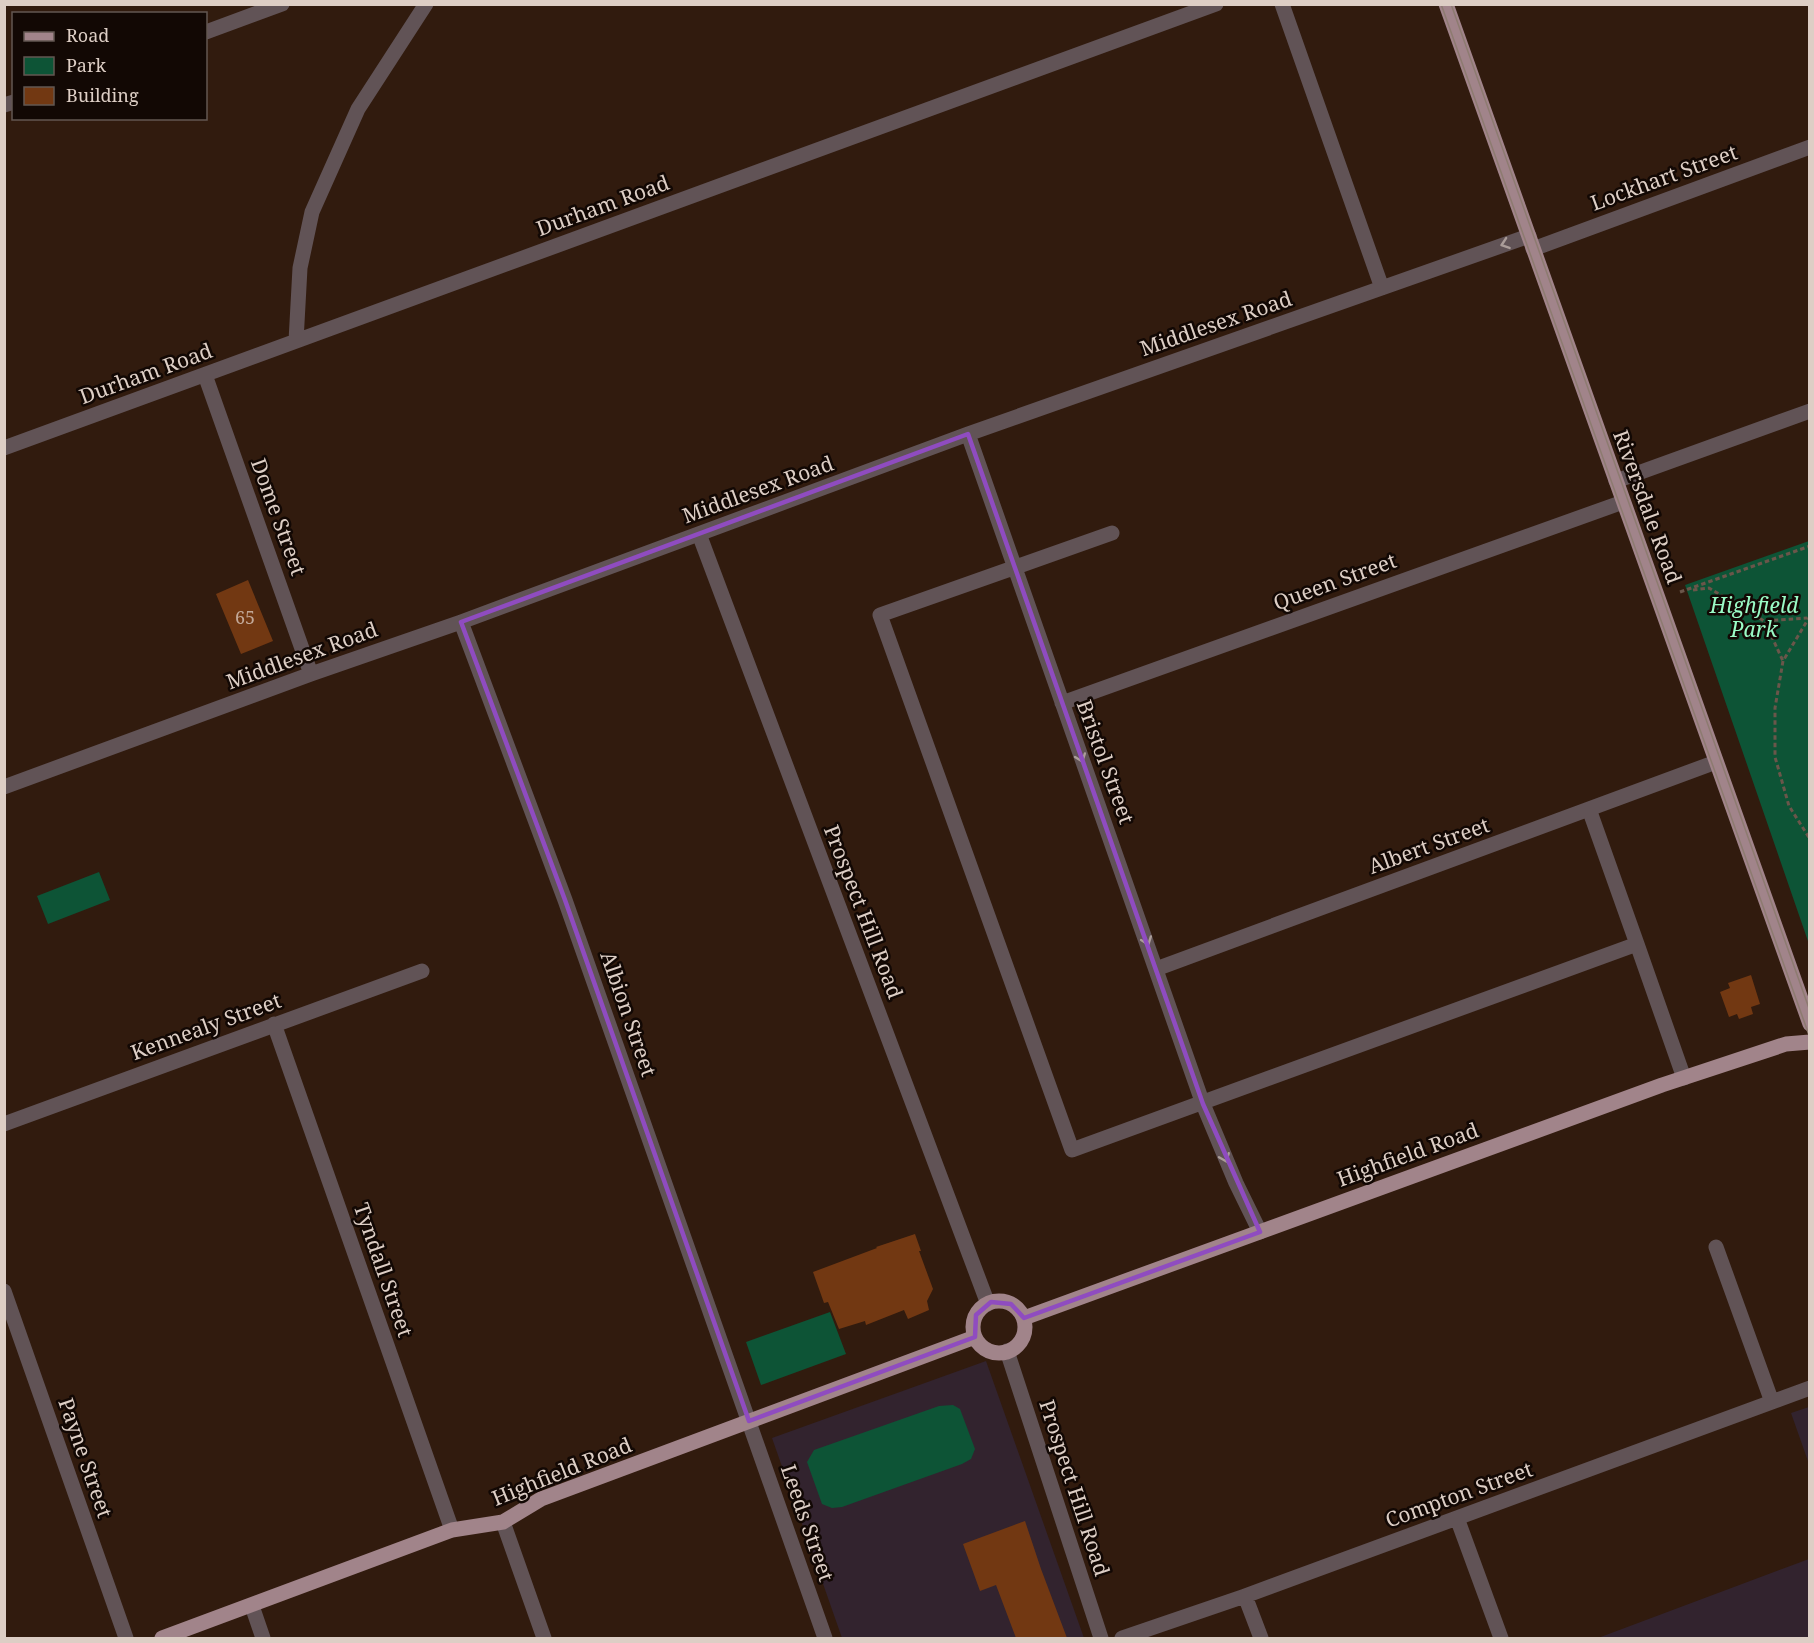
<svg xmlns="http://www.w3.org/2000/svg" width="1814" height="1643" font-family="'Noto Serif',serif">
<style>
.education{fill:#32232e}
.green{fill:#0d5436}
.building{fill:#723812}
.lines{fill:none;stroke-linecap:round;stroke-linejoin:round}
.path{stroke:#6a564a;stroke-width:3;stroke-dasharray:4.5 3;stroke-linecap:butt}
.minor{stroke:#615356;stroke-width:15}
.major{stroke:#a1848a;stroke-width:15}
.tram{stroke:#8d7b70;stroke-width:1.5}
.oneway{stroke:#ab9d99}
.marked{fill:none;stroke:#8f4cc0;stroke-width:4.5;stroke-linejoin:round}
.labels{text-anchor:middle;stroke-width:5;stroke-linejoin:round;paint-order:stroke}
.number-label{font-size:18px;fill:#c2a898}
.street-label{font-size:21px;fill:#ddcec5;stroke:#120804}
.park-label{font-size:21px;font-style:italic;fill:#9afbc6;stroke:#120804}
</style>
<rect width="100%" height="100%" fill="#311b0e"/>
<path class="education" d="M986,1361L1084,1638H842L772,1438Z
M1809,1407V1464L1791,1413Z
M1809,1559V1638H1598Z"/>
<path class="green" d="M1809,541H1810L1809,944L1685,585Z
M99,872L110,900L48,924L37,896Z
M830,1312L846,1354L761,1385L746,1342Z
M953,1405L960,1409L975,1449L971,1459L962,1464L842,1507L832,1508L822,1504L807,1462L814,1450L939,1406Z"/>
<path class="building" d="M248,580L273,641L241,654L216,594Z
M1751,975L1760,1004L1751,1007L1753,1014L1739,1019L1737,1014L1729,1017L1720,992L1730,988L1728,983Z
M915,1234L921,1251H919L933,1289L927,1301L929,1310L908,1319L904,1310L866,1325L865,1321L839,1329L828,1302L824,1303L813,1272L877,1248L876,1247Z
M1025,1521L1041,1569L1067,1638H1016L996,1585L980,1591L963,1544Z"/>
<g class="lines">
<path class="path" d="M1693,590L1709,588L1764,621L1807,618
M1680,592L1810,546
M1810,616L1783,661L1775,708V757L1789,806L1810,839
M1765,622L1783,661"/>
<path class="minor" d="M1282,4L1382,288
M206,32L282,4
M4,105L14,102
M1533,249L1810,147
M296,341L300,268L312,212L358,109L426,4
M205,375L311,674
M968,434L1203,1104L1236,1183L1260,1232
M4,448L1216,4
M1616,481L1810,411
M1112,533L880,615L1072,1150L1637,944L1589,809
M699,534L988,1304
M461,622L565,900L825,1638
M1062,703L1623,502
M4,787L311,674L461,622L968,434L1529,236
M1637,944L1684,1078
M1156,969L1716,762
M274,1024L452,1530
M4,1124L422,971
M1716,1247L1772,1402
M4,1291L126,1638
M1007,1351L1101,1638
M1457,1518L1501,1638
M503,1522L544,1638
M1245,1596L1261,1638
M252,1606L263,1638
M1122,1638L1245,1596L1810,1388"/>
<path class="major" d="M1446,4L1810,1024
M973 1327a26 26 0 1 1 52 0a26 26 0 1 1-52 0Z
M1024,1318L1662,1085L1786,1044L1810,1042
M162,1638L452,1530L503,1522L541,1499L975,1337"/>
<path class="tram" d="M1441,4L1810,1038
M1451,4L1810,1011"/>
</g>
<defs><path id="oneway-chevron" d="M-2-3.5L2.5 0L-2 3.5" fill="none" stroke-width="1.6" stroke-linecap="round" stroke-linejoin="round" transform="scale(1.5)"/></defs>
<g class="oneway">
<use href="#oneway-chevron" transform="translate(1505 244) rotate(161)"/>
<use href="#oneway-chevron" transform="translate(1081 758) rotate(70)"/>
<use href="#oneway-chevron" transform="translate(1147 941) rotate(70)"/>
<use href="#oneway-chevron" transform="translate(1225 1158) rotate(68)"/>
</g>
<path class="marked" d="M968,434L1203,1104L1260,1232L1024,1318L1011,1304L991,1302L976,1315L975,1337L749,1421L565,900L461,622Z"/>
<g class="labels">
<g class="number-label">
<text x="245" y="624">65</text>
</g>
<g class="street-label">
<text transform="translate(1664 178) rotate(-20)" y="7">Lockhart Street</text>
<text transform="translate(603 206) rotate(-20)" y="7">Durham Road</text>
<text transform="translate(1216 324) rotate(-19)" y="7">Middlesex Road</text>
<text transform="translate(146 374) rotate(-20)" y="7">Durham Road</text>
<text transform="translate(758 490) rotate(-20)" y="7">Middlesex Road</text>
<text transform="translate(1647 507) rotate(70)" y="7">Riversdale Road</text>
<text transform="translate(278 517) rotate(70)" y="7">Dome Street</text>
<text transform="translate(1335 582) rotate(-20)" y="7">Queen Street</text>
<text transform="translate(302 656) rotate(-20)" y="7">Middlesex Road</text>
<text transform="translate(1105 762) rotate(70)" y="7">Bristol Street</text>
<text transform="translate(1429 846) rotate(-20)" y="7">Albert Street</text>
<text transform="translate(863 912) rotate(69)" y="7">Prospect Hill Road</text>
<text transform="translate(628 1014) rotate(71)" y="7">Albion Street</text>
<text transform="translate(206 1027) rotate(-20)" y="7">Kennealy Street</text>
<text transform="translate(1408 1155) rotate(-20)" y="7">Highfield Road</text>
<text transform="translate(383 1270) rotate(71)" y="7">Tyndall Street</text>
<text transform="translate(85 1458) rotate(71)" y="7">Payne Street</text>
<text transform="translate(562 1472) rotate(-22)" y="7">Highfield Road</text>
<text transform="translate(1074 1488) rotate(72)" y="7">Prospect Hill Road</text>
<text transform="translate(1459 1495) rotate(-20)" y="7">Compton Street</text>
<text transform="translate(807 1523) rotate(71)" y="7">Leeds Street</text>
</g>
<g class="park-label">
<text x="1754" y="613">Highfield<tspan x="1754" dy="24">Park</tspan></text>
</g>
</g>
<rect width="1814" height="1643" fill="none" stroke="#ddcec5" stroke-width="12"/>
<rect x="12" y="12" width="195" height="108" fill="#120804" stroke="#635751" stroke-width="1.5"/>
<rect x="24" y="32" width="30" height="9" fill="#a1848a" stroke="#635751" stroke-width="1.5"/>
<text x="66" y="42" font-size="18" fill="#ddcec5">Road</text>
<rect x="24" y="57" width="30" height="18" fill="#0d5436" stroke="#635751" stroke-width="1.5"/>
<text x="66" y="72" font-size="18" fill="#ddcec5">Park</text>
<rect x="24" y="87" width="30" height="18" fill="#723812" stroke="#635751" stroke-width="1.5"/>
<text x="66" y="102" font-size="18" fill="#ddcec5">Building</text>
</svg>
